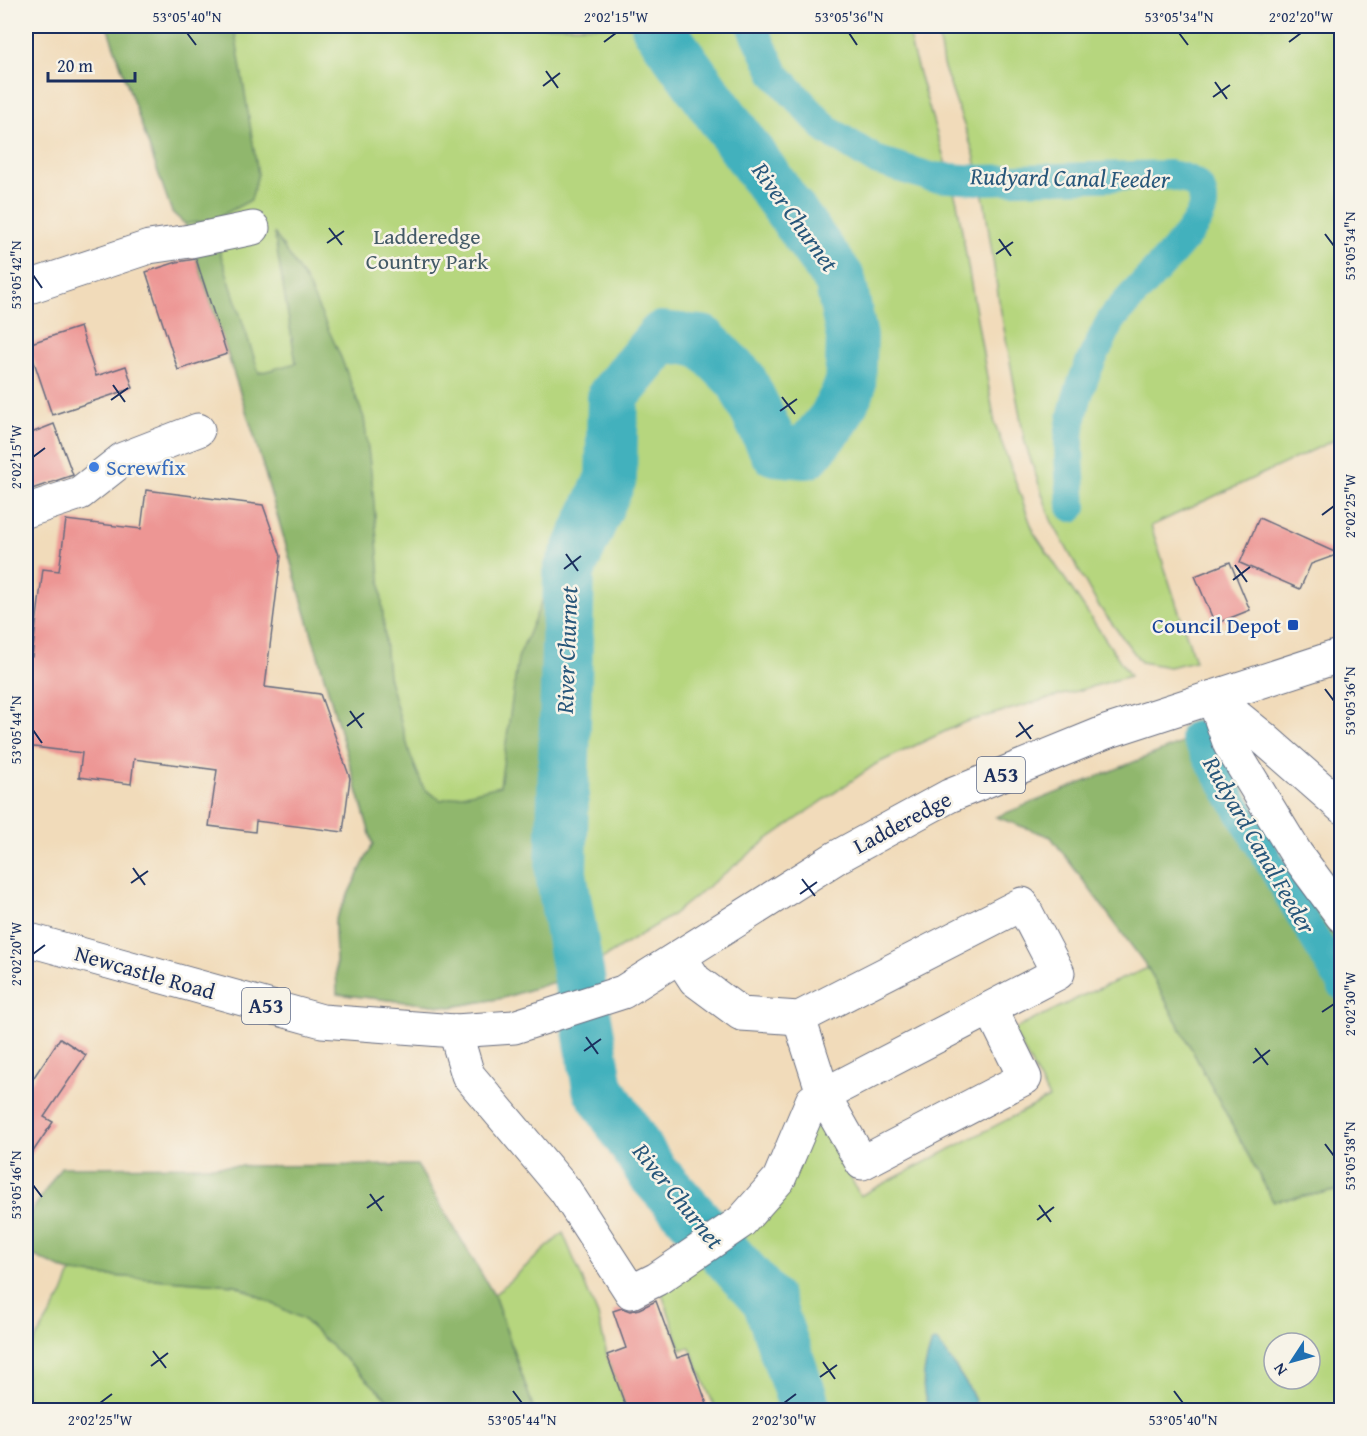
<svg xmlns="http://www.w3.org/2000/svg" width="1367" height="1436" font-family="'Gentium Book Plus',serif">
<style>
.green{fill:#b6d67e;stroke:#68826e;stroke-width:1.5;fill-rule:evenodd}
.forest{fill:#90b76d;stroke:#567366;stroke-width:1.5}
.water{fill:#42b1bd;stroke:#2e708e;stroke-width:1.5}
.lines{fill:none;stroke-linecap:round;stroke-linejoin:round}
.canal{stroke:#42b1bd;stroke-width:30}
.river{stroke:#42b1bd;stroke-width:52}
.building{fill:#ed9694}
.minor-casing{stroke:#666b7e;stroke-width:35}
.highway-casing{stroke:#666b7e;stroke-width:35}
.minor{stroke:#fff;stroke-width:33}
.highway{stroke:#fff;stroke-width:33}
.ticks{fill:none;stroke:#1b2f5e;stroke-width:2}
.shop-dot{fill:#3f7fe0;stroke:#f7f3e8;stroke-width:2}
.transit-dot{fill:#1a4fb4;stroke:#f7f3e8;stroke-width:2}
.labels{text-anchor:middle;stroke-width:5;stroke-linejoin:round;paint-order:stroke}
.shield{fill:#f7f3e8;stroke:#5d6a87;stroke-width:1.5}
.shield-label{font-size:21px;font-weight:bold;fill:#1b2f5e}
.park-label{font-size:22px;fill:#425966;stroke:#f7f3e8}
.shop-label{font-size:22px;fill:#366cbe;stroke:#f7f3e8;text-anchor:start}
.transit-label{font-size:22px;fill:#164399;stroke:#f7f3e8;text-anchor:end}
.street-label{font-size:22px;fill:#1b2f5e;stroke:#f7f3e8}
.water-label{font-size:24px;font-style:italic;fill:#27567a;stroke:#f7f3e8}
.neatline{fill:none;stroke:#1b2f5e;stroke-width:2}
.ticks-label{font-size:15px;text-anchor:middle;fill:#1b2f5e}
</style>
<rect width="100%" height="100%" fill="#f7f3e8"/>
<filter id="ink" filterUnits="userSpaceOnUse"><feTurbulence type="fractalNoise" baseFrequency=".0167" numOctaves="2"/><feDisplacementMap in="SourceGraphic" scale="12" xChannelSelector="R" yChannelSelector="G"/><feConvolveMatrix kernelMatrix="1 2 1 2 8 2 1 2 1" color-interpolation-filters="sRGB"/></filter>
<filter id="wash" filterUnits="userSpaceOnUse"><feTurbulence type="fractalNoise" baseFrequency=".008" numOctaves="4" result="noise"/><feDisplacementMap in="SourceGraphic" scale="24" xChannelSelector="R" yChannelSelector="G"/><feGaussianBlur stdDeviation="1.35" result="paint"/><feColorMatrix in="noise" values="0 0 0 0 0 0 0 0 0 0 0 0 0 0 0 0 0 1.4 0 .05"/><feComposite in="paint" operator="in"/></filter>
<g filter="url(#wash)">
<rect width="100%" height="100%" fill="#f1dbba"/>
<path class="green" d="M107,26H908L912,50L957,202L995,424L1034,533L1130,676L965,722L876,764L768,839L671,916L597,962L560,980L503,998L451,1007L337,994L335,921L373,844L253,432L185,224L172,212Z
M937,26H1341V437L1151,526L1195,661L1169,667L1141,662L1098,605L1051,520L1025,443L999,301L985,205L974,154L943,65Z
M1148,968L1273,1201L1341,1190V1410H716L690,1348L681,1349L657,1279L741,1222L812,1101L860,1196L1049,1098L1013,1030L1086,994ZM1274,1343H1310V1379H1274Z
M563,1233L598,1316L607,1355L627,1410H534L494,1295Z
M71,1273L236,1285L303,1319L399,1410H26V1355L63,1294Z"/>
<path class="forest" d="M107,26H234L258,174L251,200L213,220L185,224L172,212Z
M274,233L306,281L340,355L364,418L372,480L388,676L410,754L424,789L441,800L500,786L518,658L556,568L543,873L560,980L503,998L451,1007L337,994L335,921L373,844L253,432L195,254L219,249L259,373L296,363Z
M1204,734L1261,829L1341,939V1190L1273,1201L1148,968L1051,837L996,817Z
M417,1165L494,1295L534,1410H399L303,1319L236,1285L71,1273L26,1252V1220L61,1167Z"/>
<path class="water" d="M936,1341C942,1345 973,1393 975,1401C976,1404 975,1407 975,1410H931C917,1391 925,1364 932,1342Z"/>
<g class="lines">
<path class="canal" d="M752,26L775,74L827,130L875,160L931,177L980,180L1170,175C1188,178 1204,183 1203,204C1202,231 1131,293 1113,318C1107,326 1104,335 1100,343C1085,371 1075,397 1070,429C1067,451 1071,484 1072,507
M1195,736L1342,985"/>
<path class="river" d="M657,26L840,280L852,337L850,387L834,419L806,453L775,450L741,380L702,341L662,337L613,396L611,478L569,571L561,873L598,1088L652,1172L768,1301L806,1410"/>
</g>
<g id="blocks">
<path class="building" d="M196,259L227,354L178,370L146,272L177,262Z
M80,327L96,376L126,366L133,388L52,415L28,344Z
M54,424L73,475L26,491V435Z
M146,490L263,505L281,556L265,687L320,694L350,778L343,832L256,821L255,832L209,826L217,770L134,759L131,784L79,777L82,753L26,746V656L32,657L43,569L59,571L66,520L141,529Z
M1259,518L1339,554L1311,564L1300,589L1240,563Z
M1230,562L1250,610L1215,624L1195,576Z
M60,1038L86,1055L44,1117L53,1122L26,1162V1089Z
M656,1301L677,1358L689,1354L709,1410H627L607,1355L626,1348L613,1311L622,1308L630,1311L639,1309Z"/>
</g>
</g>
<g filter="url(#ink)">
<use href="#blocks" fill-opacity="0" stroke="#666b7e" stroke-width="1.5"/>
<g class="lines">
<g class="minor-casing">
<path id="minor" d="M26,288L149,247L190,241L253,228
M26,511L80,493L123,459L198,430
M1213,697L1230,745L1297,855L1342,916
M1213,697L1261,736L1342,807
M799,1018L824,1096L862,1163L1025,1078L991,1009
M455,1031L468,1075L565,1190L631,1292L657,1279L741,1222L779,1179L812,1101L1058,973L1022,904L799,1018L741,1014L695,980L680,957"/>
</g>
<g class="highway-casing">
<path id="highway" d="M26,939L322,1021L455,1031L514,1027L623,992L837,857L949,796L1106,732L1342,655"/>
</g>
<use href="#minor" class="minor"/>
<use href="#highway" class="highway"/>
</g>
</g>
<path class="ticks" d="M187,33L196,45M849,33L857,45M1179,33L1188,45M604,42L616,33M1289,42L1301,33M546,71L558,88M1215,82L1227,99M543,86L560,73M1213,97L1230,85M329,228L342,245M1325,234L1334,246M999,239L1011,256M327,243L344,231M996,254L1013,242M33,275L42,288M113,385L125,402M782,397L795,414M111,400L128,388M780,411L797,399M33,457L45,448M1322,515L1334,506M566,554L578,571M1235,565L1247,582M564,569L581,556M1233,580L1250,567M1325,689L1334,701M350,711L362,728M1019,722L1031,739M347,726L364,713M33,730L42,743M1016,737L1033,725M133,868L145,885M802,879L815,896M131,883L148,871M800,894L817,882M33,954L45,945M1322,1012L1334,1004M586,1037L598,1054M1255,1048L1268,1065M584,1051L601,1039M1253,1063L1270,1050M1325,1144L1334,1156M33,1185L42,1197M370,1194L382,1211M1039,1205L1051,1222M367,1208L384,1196M1037,1220L1054,1207M153,1351L166,1368M823,1362L835,1379M151,1366L168,1353M820,1377L837,1365M513,1391L522,1403M1174,1391L1183,1403M100,1403L112,1394M784,1403L796,1394"/>
<circle class="shop-dot" cx="94" cy="467" r="6"/>
<rect class="transit-dot" x="1287" y="619" width="12" height="12" rx="3"/>
<g class="labels">
<g class="shield">
<rect x="977" y="757" width="48" height="36" rx="4.5"/>
<rect x="242" y="988" width="48" height="36" rx="4.5"/>
</g>
<g class="shield-label">
<text x="1001" y="782">A53</text>
<text x="266" y="1013">A53</text>
</g>
<g class="park-label">
<text x="427" y="244">Ladderedge<tspan x="427" dy="25">Country Park</tspan></text>
</g>
<g class="shop-label">
<text x="106" y="475">Screwfix</text>
</g>
<g class="transit-label">
<text x="1281" y="633">Council Depot</text>
</g>
<g class="street-label">
<text transform="translate(902 822) rotate(-28)" y="8">Ladderedge</text>
<text transform="translate(145 972) rotate(16)" y="8">Newcastle Road</text>
</g>
<g class="water-label">
<text transform="translate(1070 178) rotate(1)" y="8">Rudyard Canal Feeder</text>
<text transform="translate(795 217) rotate(54)" y="8">River Churnet</text>
<text transform="translate(567 650) rotate(-88)" y="8">River Churnet</text>
<text transform="translate(1259 845) rotate(60)" y="8">Rudyard Canal Feeder</text>
<text transform="translate(678 1196) rotate(51)" y="8">River Churnet</text>
</g>
</g>
<rect width="1367" height="1436" fill="none" stroke="#f7f3e8" stroke-width="66"/>
<g transform="translate(1292 1361) rotate(234)"><circle r="28" fill="#f7f3e8" stroke="#9fa5b1" stroke-width="1.5"/>
<path d="M0-4.5L10 22L0 15L-10 22Z" fill="#1f6fb2"/>
<text y="-9" font-size="16" font-weight="bold" text-anchor="middle" fill="#1b2f5e">N</text>
</g>
<path d="M48 72v9h87v-9" fill="none" stroke="#1b2f5e" stroke-width="3"/>
<text x="57" y="72" font-size="18" fill="#1b2f5e" stroke="#f7f3e8" stroke-width="4.5" paint-order="stroke">20 m</text>
<rect x="33" y="33" width="1301" height="1370" class="neatline"/>
<g class="ticks-label">
<text x="187" y="22">53°05'40"N</text>
<text x="616" y="22">2°02'15"W</text>
<text x="849" y="22">53°05'36"N</text>
<text x="1179" y="22">53°05'34"N</text>
<text x="1301" y="22">2°02'20"W</text>
<text transform="translate(1350 246) rotate(-90)" y="5">53°05'34"N</text>
<text transform="translate(16 275) rotate(-90)" y="5">53°05'42"N</text>
<text transform="translate(16 457) rotate(-90)" y="5">2°02'15"W</text>
<text transform="translate(1350 506) rotate(-90)" y="5">2°02'25"W</text>
<text transform="translate(1350 701) rotate(-90)" y="5">53°05'36"N</text>
<text transform="translate(16 730) rotate(-90)" y="5">53°05'44"N</text>
<text transform="translate(16 954) rotate(-90)" y="5">2°02'20"W</text>
<text transform="translate(1350 1004) rotate(-90)" y="5">2°02'30"W</text>
<text transform="translate(1350 1156) rotate(-90)" y="5">53°05'38"N</text>
<text transform="translate(16 1185) rotate(-90)" y="5">53°05'46"N</text>
<text x="100" y="1425">2°02'25"W</text>
<text x="522" y="1425">53°05'44"N</text>
<text x="784" y="1425">2°02'30"W</text>
<text x="1183" y="1425">53°05'40"N</text>
</g>
</svg>
